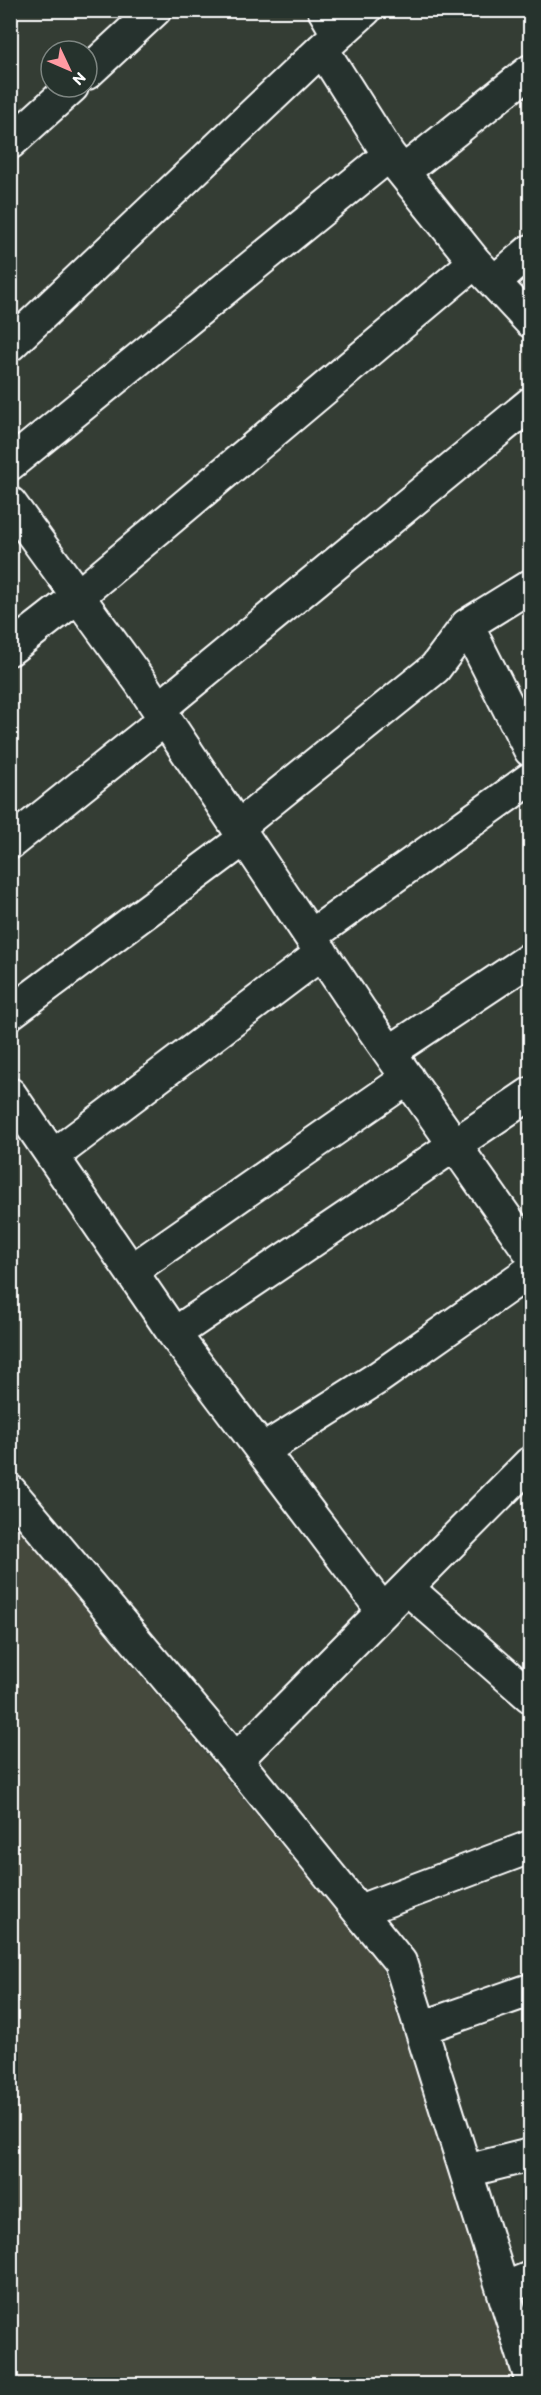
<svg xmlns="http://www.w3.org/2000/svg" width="541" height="2395" font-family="Itim,sans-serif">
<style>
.built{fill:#44483d}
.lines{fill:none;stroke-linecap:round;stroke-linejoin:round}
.street-casing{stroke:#fff;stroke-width:36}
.street{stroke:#26332d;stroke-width:32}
</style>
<rect width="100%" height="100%" fill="#343d34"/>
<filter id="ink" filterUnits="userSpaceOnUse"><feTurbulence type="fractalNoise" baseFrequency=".0167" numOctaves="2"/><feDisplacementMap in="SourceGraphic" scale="12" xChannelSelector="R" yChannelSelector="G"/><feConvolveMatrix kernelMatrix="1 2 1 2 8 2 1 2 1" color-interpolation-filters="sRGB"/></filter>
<g filter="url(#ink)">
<path class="built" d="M10,1518L380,1964L519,2384H11Z"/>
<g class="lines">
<g class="street-casing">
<path id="street" d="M324,10L338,34
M322,49L389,155L475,262L530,321
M87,73L155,10
M10,143L72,87
M403,172L530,71
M494,282L530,251
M10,345L322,49L365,10
M10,464L389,155
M10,503L141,683L359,1009L530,1252
M467,625L530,750
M10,649L78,596L475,262
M159,709L530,404
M238,827L435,668L467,625L530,586
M10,843L165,719
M311,936L530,779
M10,1013L245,838
M390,1052L530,959
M10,1094L174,1334L383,1611
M53,1156L322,953
M131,1271L408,1078
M174,1334L530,1094
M262,1451L379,1377L530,1271
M10,1491L236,1760L400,1962L530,2376
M407,1588L530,1696
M236,1760L530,1463
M359,1911L530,1847
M421,2028L530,1990
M466,2171L530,2155
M503,2289L530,2278"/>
</g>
<use href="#street" class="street"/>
</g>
</g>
<rect width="541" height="2395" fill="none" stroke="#26332d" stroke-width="36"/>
<rect x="18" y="18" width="505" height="2359" fill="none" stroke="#fff" stroke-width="2" filter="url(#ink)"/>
<g transform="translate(69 69) rotate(134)"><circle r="28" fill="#26332d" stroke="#7d8581" stroke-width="1.5"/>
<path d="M0-4.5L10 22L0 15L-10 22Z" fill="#ff9aa2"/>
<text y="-9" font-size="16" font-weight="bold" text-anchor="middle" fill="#ffffff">N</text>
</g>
</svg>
